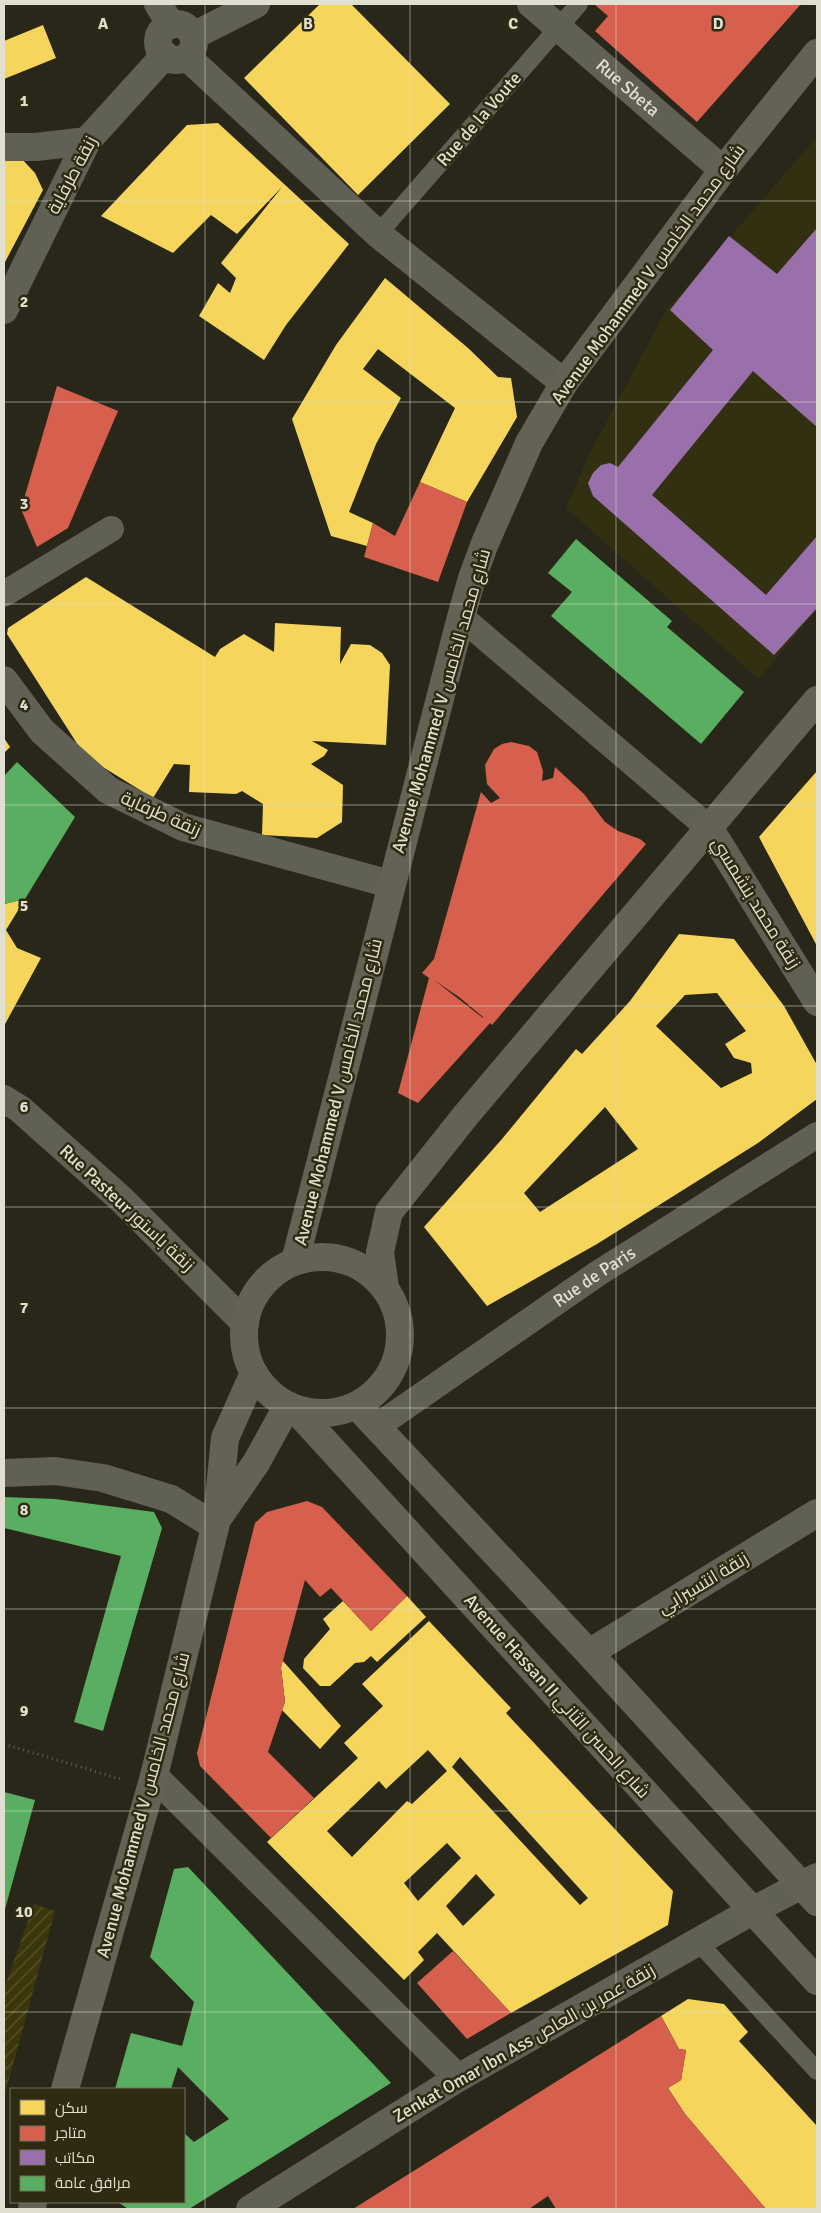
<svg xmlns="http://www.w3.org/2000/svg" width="821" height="2213" font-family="Signika,Cairo,sans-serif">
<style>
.built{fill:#333011}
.garden{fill:url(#garden-furrows)}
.homes{fill:#f6d55c;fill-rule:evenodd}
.shops{fill:#d6604d;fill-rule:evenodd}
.offices{fill:#9970ab}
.public{fill:#5aae61}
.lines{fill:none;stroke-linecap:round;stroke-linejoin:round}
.path{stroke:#626157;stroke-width:3;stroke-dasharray:1 4;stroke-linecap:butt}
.service{stroke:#616055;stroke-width:18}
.pedestrian{stroke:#616055;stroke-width:26}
.minor{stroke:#616055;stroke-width:28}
.secondary{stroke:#646254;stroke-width:28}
.grid{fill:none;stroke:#e0dfd0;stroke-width:1;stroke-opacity:0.55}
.labels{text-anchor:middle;stroke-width:5;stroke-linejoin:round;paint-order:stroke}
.street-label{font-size:18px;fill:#e0dfd0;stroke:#2f2b13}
.grid-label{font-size:16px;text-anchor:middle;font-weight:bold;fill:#e0dfd0;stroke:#2f2b13;stroke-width:5;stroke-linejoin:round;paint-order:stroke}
</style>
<defs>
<pattern id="garden-furrows" width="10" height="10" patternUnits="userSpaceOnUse" patternTransform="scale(1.25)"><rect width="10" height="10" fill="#3c370a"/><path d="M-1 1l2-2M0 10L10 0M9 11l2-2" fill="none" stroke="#58542d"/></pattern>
</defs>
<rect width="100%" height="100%" fill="#292719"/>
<path class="built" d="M817,137V609L759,679L566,508L590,453L667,309Z"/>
<path class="garden" d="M34,1904L55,1911L4,2097V1989Z"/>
<path class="homes" d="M320,4H351L450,104L358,195L244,78Z
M43,25L56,58L4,79V41Z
M218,123L349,244L286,325L264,360L199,316L218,283L230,293L236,278L221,263L282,187L237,234L211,215L173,253L101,216L187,125Z
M4,153L20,157L35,173L43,190L4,264Z
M385,278L468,348L498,377L511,378L517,417L467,502L420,482L455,408L378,349L363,369L401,398L376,444L349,512L373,523L367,546L331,536L292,419L336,345Z
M86,577L215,657L220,649L244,634L274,652L275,623L341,627L340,664L351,644L370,645L382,653L390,665L386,745L312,741L328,750L324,756L311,764L343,785L342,822L317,838L262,835L263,804L242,791L236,794L189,792L190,765L174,764L153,798L85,756L7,634L8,628Z
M4,738L10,747L4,753Z
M817,771V946L759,837Z
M25,899L6,930L17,948L41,958L4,1026V904Z
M679,934L734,939L784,1006L817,1065V1099L758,1143L597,1244L487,1306L424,1227L502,1139L576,1049L582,1054L630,1001ZM717,993L746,1031L725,1044L734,1058L751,1063L752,1073L721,1088L656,1026L685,995ZM605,1107L638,1149L540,1212L524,1193Z
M407,1596L426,1617L377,1662L371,1656L364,1662L355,1663L330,1686H320L303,1668L304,1659L330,1629L323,1619L343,1601L371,1631Z
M429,1621L511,1708L506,1713L673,1891L668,1925L511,2013L437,1933L418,1952L424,1960L404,1980L267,1842L358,1758L344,1743L383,1706L362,1684ZM428,1750L447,1771L412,1804L407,1801L352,1857L327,1831L379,1781L386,1789ZM460,1757L588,1898L580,1905L452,1767ZM447,1843L461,1858L418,1901L404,1883ZM476,1874L495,1895L463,1926L446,1906Z
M282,1660L341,1726L320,1749L282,1710L285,1702L281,1668Z
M688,1999L724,2004L748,2032L739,2041L817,2126V2209H766L685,2114L668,2088L681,2080L686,2050L679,2049L661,2016Z"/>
<path class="shops" d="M594,4H801L697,122L595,31L608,16Z
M57,386L118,411L68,528L37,547L21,509Z
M420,482L467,502L438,582L364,557L373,523L395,536Z
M511,742L529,746L537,752L543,771L542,781L553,778L555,767L584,794L605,822L618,831L640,839L646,844L492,1025L490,1023L418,1103L398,1093L429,978L422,973L434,959L481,792L491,803L500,798L487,784L485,765L494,749L502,744ZM434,980L459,997L483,1017V1018Z
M307,1501L322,1507L407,1596L371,1631L331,1588L320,1597L305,1580L281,1668L285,1702L268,1752L314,1798L271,1838L200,1766L197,1753L255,1523L267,1512Z
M453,1951L511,2013L467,2039L417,1983Z
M661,2016L679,2049L686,2050L681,2080L668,2088L685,2114L766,2209H556L548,2196L529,2209H353Z"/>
<path class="offices" d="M817,228V427L753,371L652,495L766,595L817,536V608L774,655L593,496L588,483L593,473L601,465L610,463L618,467L713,350L670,310L729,236L777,274Z"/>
<path class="public" d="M576,539L672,621L667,627L744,692L701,744L551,616L572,592L548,573Z
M17,762L75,817L25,899L4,904V776Z
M4,1497L55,1499L154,1512L162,1528L103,1731L74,1722L121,1556L4,1528Z
M4,1792L35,1800L4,1913Z
M188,1867L391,2083L189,2209H128L118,2202H184V2133L194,2142L229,2119L178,2067L171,2089H115L131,2033L182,2046L194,2002L150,1957L174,1869Z"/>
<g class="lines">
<path class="path" d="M4,1744L121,1779"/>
<path class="service" d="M378,234L579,4
M698,1942L817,2071"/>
<g class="pedestrian">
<path d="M4,594L111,529"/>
<path d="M461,617L710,829"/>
<path id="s1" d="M376,1427L597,1274L817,1135"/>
</g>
<g class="minor">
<path d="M158,4L171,25"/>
<path id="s2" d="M531,4L723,170"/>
<circle cx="176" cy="42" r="18"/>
<path d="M193,36L256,4"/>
<path d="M187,57L378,234L564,383"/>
<path d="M4,147H36L87,141"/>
<path d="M4,310L87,141L165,55"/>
<path d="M4,680L42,731L108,790L183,827L390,884"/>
<path d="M710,829L817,1002"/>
<path d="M4,1099L20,1109L121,1199L245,1323"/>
<path d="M4,1473L55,1471L103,1478L171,1499L215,1526"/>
<path d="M589,1653L817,1513"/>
<path d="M154,1776L458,2078"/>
<path d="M250,2209L458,2078L752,1911L817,1877"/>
</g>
<path class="secondary" d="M244 1335a78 78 0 1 1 156 0a78 78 0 1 1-156 0Z
M295,1261L461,617L472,578L485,543L529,443L564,383L723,170L817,53
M385,1288L380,1252L389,1212L466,1115L817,700
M357,1406L589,1653L817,1902
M296,1410L817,1981
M218,1518L256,1463L288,1405
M65,2089L154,1776L217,1519L225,1438L254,1373
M32,2209L33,2202"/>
</g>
<path class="grid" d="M205,4V2209M410,4V2209M616,4V2209M4,201H817M4,402H817M4,604H817M4,805H817M4,1006H817M4,1207H817M4,1408H817M4,1609H817M4,1811H817M4,2012H817"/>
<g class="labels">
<g class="street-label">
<text dy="6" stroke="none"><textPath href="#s2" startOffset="128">Rue Sbeta</textPath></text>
<text transform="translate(479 119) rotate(-49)" y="6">Rue de la Voute</text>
<text transform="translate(72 175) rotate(-62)" y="6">زنقة طرفاية</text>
<text transform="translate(648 274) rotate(-54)" y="6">Avenue Mohammed V شارع محمد الخامس</text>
<text transform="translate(441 701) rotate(-74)" y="6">Avenue Mohammed V شارع محمد الخامس</text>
<text transform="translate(161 814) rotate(24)" y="6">زنقة طرفاية</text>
<text transform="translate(756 903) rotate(58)" y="6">زنقة محمد بنشمسي</text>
<text transform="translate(338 1092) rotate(-76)" y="6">Avenue Mohammed V شارع محمد الخامس</text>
<text transform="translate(127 1208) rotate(43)" y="6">Rue Pasteur زنقة باستور</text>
<text dy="6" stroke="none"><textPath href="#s1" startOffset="265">Rue de Paris</textPath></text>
<text transform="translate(703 1583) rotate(-31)" y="6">زنقة انتسيرابي</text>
<text transform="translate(557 1696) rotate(48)" y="6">Avenue Hassan II شارع الحسن الثاني</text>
<text transform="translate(143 1805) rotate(-75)" y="6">Avenue Mohammed V شارع محمد الخامس</text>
<text transform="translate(524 2043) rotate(-30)" y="6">Zenkat Omar Ibn Ass زنقة عمر بن العاص</text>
</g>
</g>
<g class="grid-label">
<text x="103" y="29">A</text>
<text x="308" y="29">B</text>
<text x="513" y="29">C</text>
<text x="718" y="29">D</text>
<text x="24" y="106">1</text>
<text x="24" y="307">2</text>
<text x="24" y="509">3</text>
<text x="24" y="710">4</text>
<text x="24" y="911">5</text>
<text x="24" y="1112">6</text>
<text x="24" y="1313">7</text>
<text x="24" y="1515">8</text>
<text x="24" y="1716">9</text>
<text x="24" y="1917">10</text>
</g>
<rect width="821" height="2213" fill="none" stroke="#e0dfd0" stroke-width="10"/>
<rect x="10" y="2088" width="175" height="115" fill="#2f2b13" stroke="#76735f"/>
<rect x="20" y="2100" width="25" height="15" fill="#f6d55c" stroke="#76735f"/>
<text x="55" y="2113" font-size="15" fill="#e0dfd0">سكن</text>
<rect x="20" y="2126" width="25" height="15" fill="#d6604d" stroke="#76735f"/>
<text x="55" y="2138" font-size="15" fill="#e0dfd0">متاجر</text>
<rect x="20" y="2150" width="25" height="15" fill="#9970ab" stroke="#76735f"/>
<text x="55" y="2163" font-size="15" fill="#e0dfd0">مكاتب</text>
<rect x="20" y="2176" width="25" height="15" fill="#5aae61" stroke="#76735f"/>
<text x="55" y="2188" font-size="15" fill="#e0dfd0">مرافق عامة</text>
</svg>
